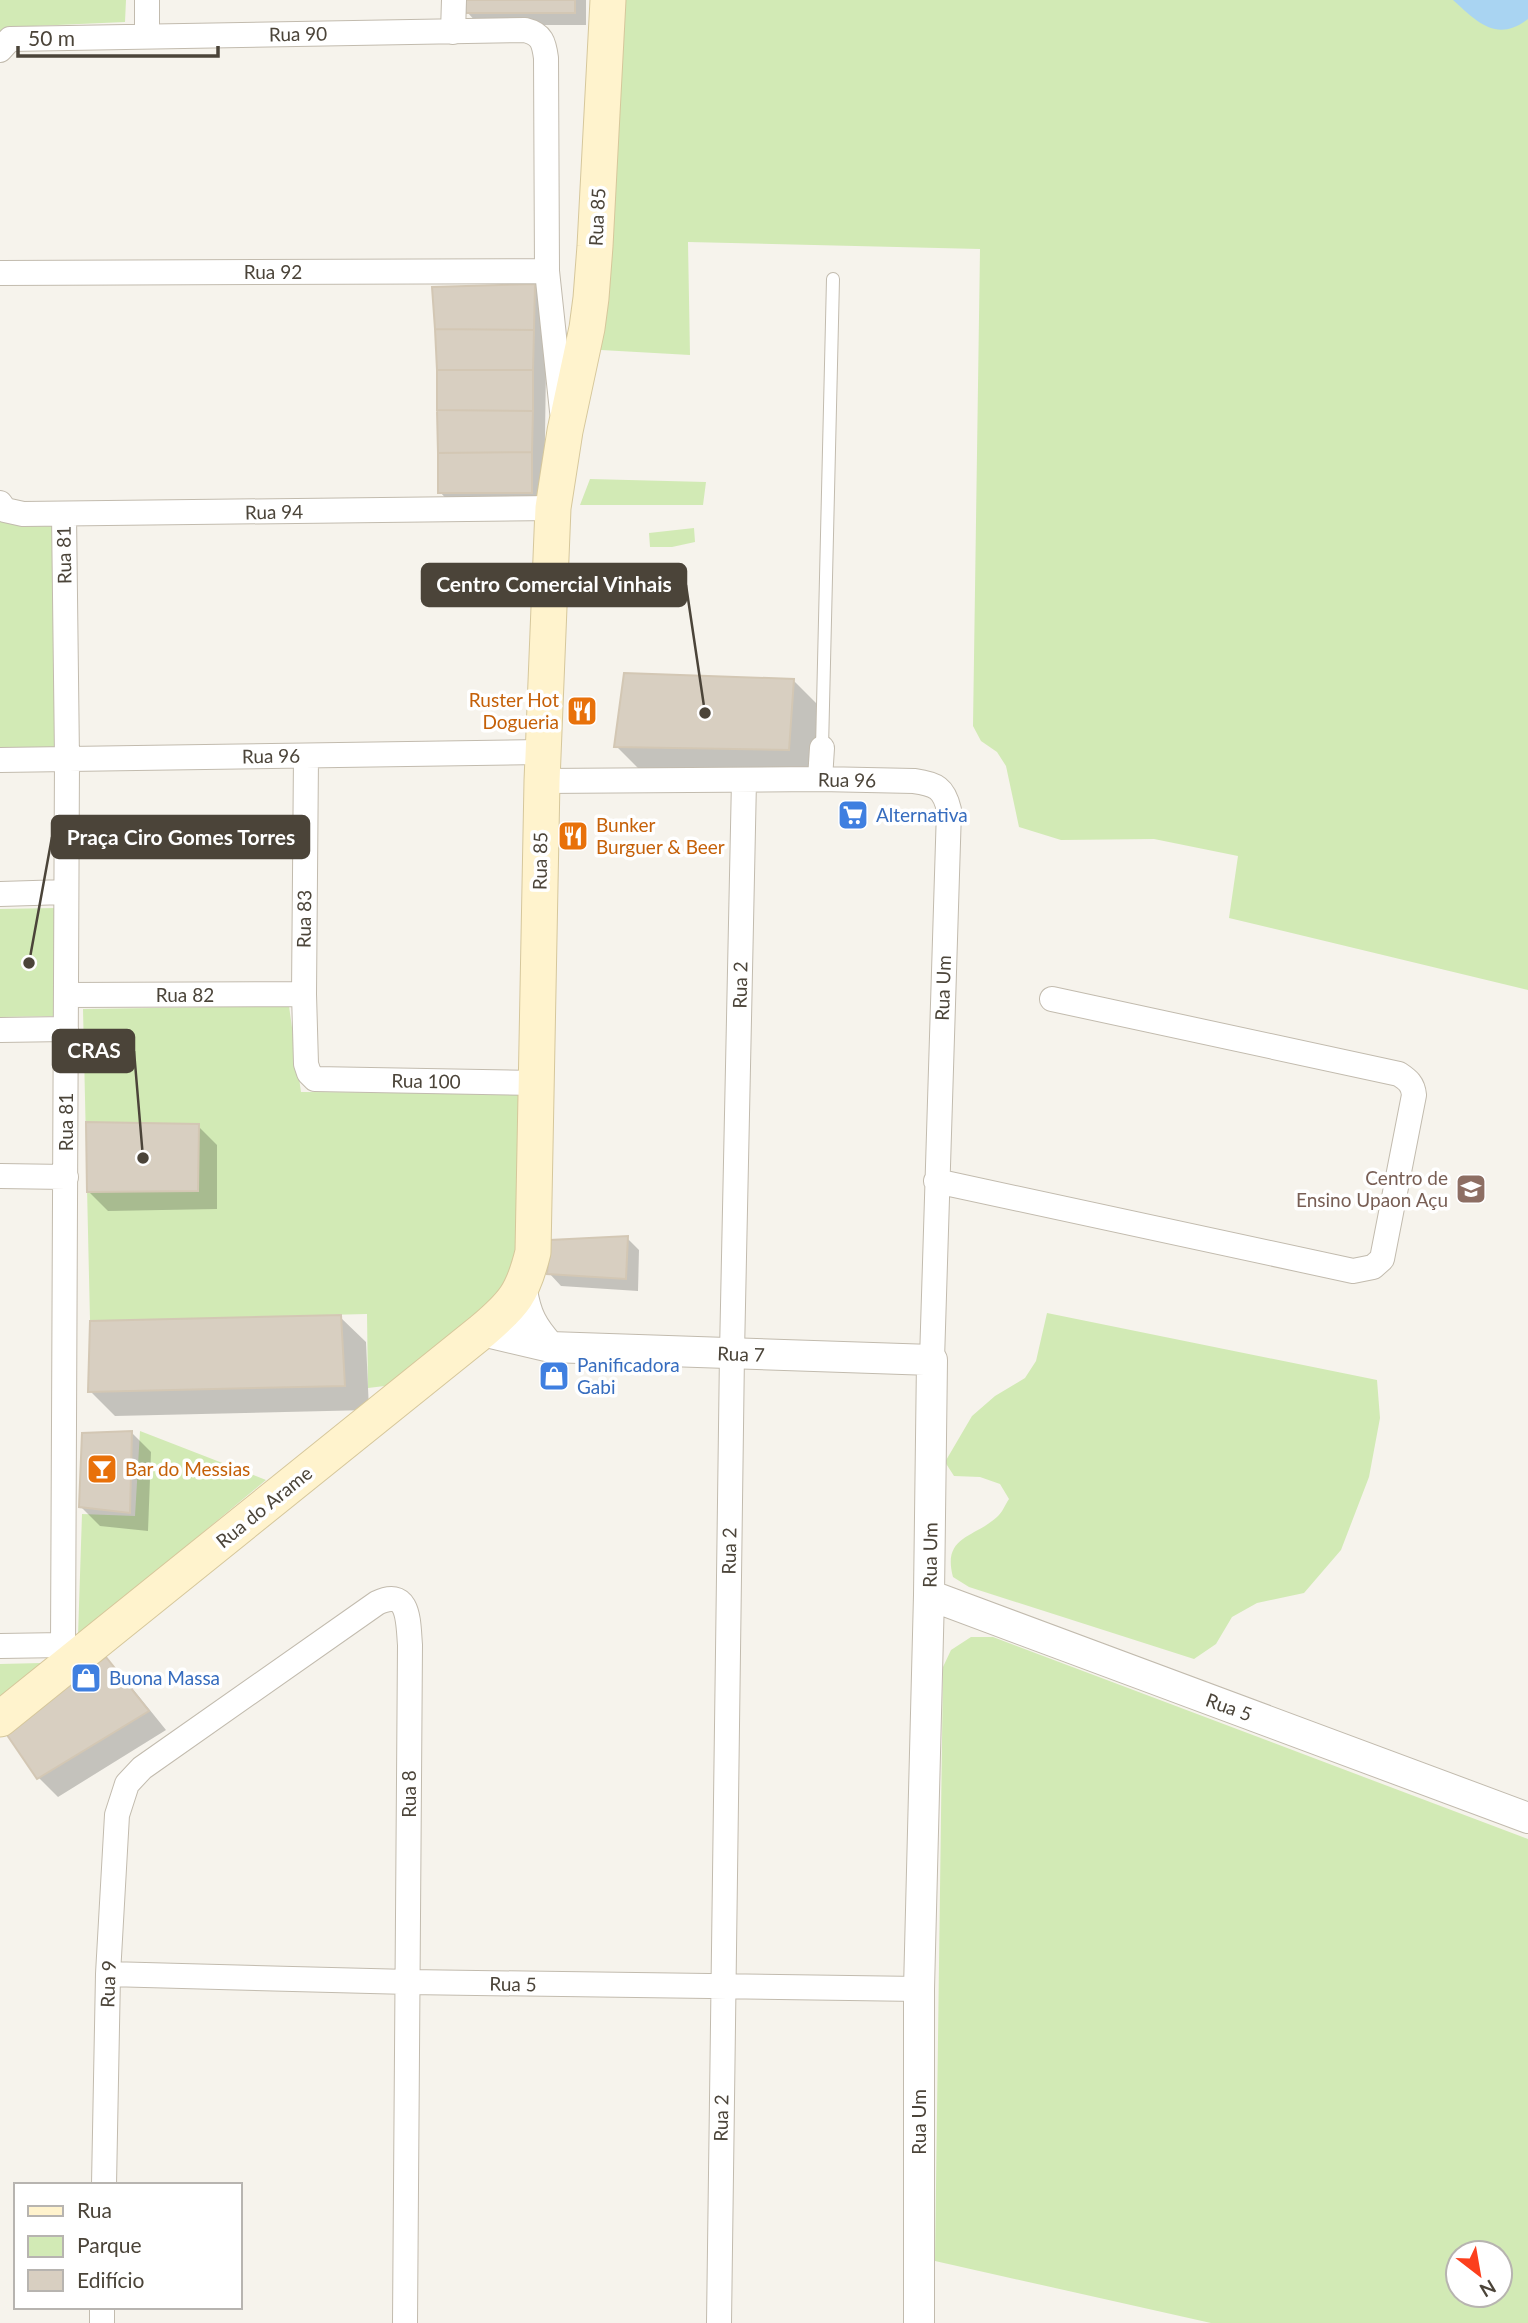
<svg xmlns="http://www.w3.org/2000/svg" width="1528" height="2323" font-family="Lato,sans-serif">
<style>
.green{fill:#d2eab5;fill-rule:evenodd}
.water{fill:#a9d4f2}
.shadow{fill:#0003}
.building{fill:#d8cfc1;stroke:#d3c7b4;stroke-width:2}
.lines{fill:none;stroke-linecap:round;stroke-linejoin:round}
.service-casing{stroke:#c2bbae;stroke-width:14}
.minor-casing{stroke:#c2bbae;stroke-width:26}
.tertiary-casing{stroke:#c2bbae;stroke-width:32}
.secondary-casing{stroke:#d6c79b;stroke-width:37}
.service{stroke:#fff;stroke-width:12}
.minor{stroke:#fff;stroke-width:24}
.tertiary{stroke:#fff;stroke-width:30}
.secondary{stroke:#fff3cd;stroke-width:35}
.labels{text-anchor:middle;stroke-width:7;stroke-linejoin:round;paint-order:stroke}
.street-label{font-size:19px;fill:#4b4439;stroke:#fff}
.food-label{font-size:19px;fill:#c56008;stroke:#fff;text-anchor:start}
.shop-label{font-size:19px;fill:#366cbe;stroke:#fff;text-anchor:start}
.education-label{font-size:19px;fill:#785e54;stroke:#fff;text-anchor:end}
.leader{fill:none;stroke:#4b4439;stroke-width:2.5}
.callout-dot{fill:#4b4439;stroke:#fff;stroke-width:2.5}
.callout{fill:#4b4439;stroke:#4b4439;stroke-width:2.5}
.callout-label{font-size:21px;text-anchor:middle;font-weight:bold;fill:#fff}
</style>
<rect width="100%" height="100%" fill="#f6f3ec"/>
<path class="green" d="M0,0H126L125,22L11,27L0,33Z
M604,0H1528V990L1229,918L1238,856L1154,839L1061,840L1019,827L1006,766L997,752L981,741L973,726L980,249L688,242L690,355L601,350Z
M590,479L706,482L703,505H580Z
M0,520L16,525L52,526L64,749L0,750Z
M694,528L695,542L672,547H650L649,533Z
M56,908L59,1016L0,1017V909Z
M289,1006L301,1092L530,1093L525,1250L500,1294L393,1385L368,1388L367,1314L90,1321L83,1009Z
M1047,1313L1377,1380L1380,1418L1369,1477L1341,1550L1304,1593L1257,1603L1232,1617L1216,1644L1194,1659L969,1587L953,1577C942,1536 974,1538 997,1517C1002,1513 1005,1505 1009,1499L1000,1484L980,1477L954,1476L945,1462L972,1416L995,1396L1025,1378L1036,1361Z
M140,1431L266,1480L78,1636L82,1514L135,1516Z
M971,1637H993L1528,1839V2323H1211L935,2261L943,1667L951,1650ZM1458,2253H1500V2295H1458Z
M42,1663L0,1697V1664Z"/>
<path class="water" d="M1453,0H1528V19C1497,43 1477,22 1453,0Z"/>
<path class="shadow" d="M467,0H586V25H479L467,12Z
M535,286L547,299L544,504L452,505L440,492Z
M793,680L818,705L814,774L641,771L616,746Z
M198,1126L217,1145V1209L108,1211L89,1192Z
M627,1238L639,1250L638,1291L561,1286L549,1273Z
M340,1317L366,1342L369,1410L115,1416L90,1391Z
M132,1433L151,1452L148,1531L100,1526L81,1507Z
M105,1659L124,1678L166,1730L58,1797L39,1778L8,1733Z"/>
<path class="building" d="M465,0H575V13H465Z
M535,284L534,330L435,329L432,287Z
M435,329L534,330L533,370H437Z
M437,370H533V411L437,410Z
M437,410L533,411L532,452L438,453Z
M532,452V493H438V453Z
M624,673L794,679L789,750L614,747Z
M86,1122L199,1124L198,1191L87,1192Z
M628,1236L626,1279L547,1274L550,1240Z
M341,1315L345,1386L88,1392L90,1321Z
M132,1431L130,1513L79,1507L82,1433Z
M106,1657L149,1711L37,1779L5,1732Z"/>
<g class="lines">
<g class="service-casing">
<path id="service" d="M822,748L833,279"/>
</g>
<g class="minor-casing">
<path id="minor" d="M453,32L454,0
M147,36V0
M0,50L10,39L525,30C542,34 544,43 546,58L547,271L562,411
M0,273L547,271
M0,503L5,510L23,514L553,508
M306,756L304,994L306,1064L309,1073L315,1079L537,1083
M0,760L542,752
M820,779L822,748
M542,781L820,779L914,781C936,784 944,788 949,810L932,1360
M0,894L66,892
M66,995L304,994
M0,1030L66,1029
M0,1176L66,1177
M936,1181L1353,1271L1373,1267L1382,1259L1414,1095C1413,1084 1408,1080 1399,1074L1052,999
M63,1645L67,759L64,514
M0,1646L63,1645L72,1659
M108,1974L409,1982L919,1989
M104,2185L108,1974L117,1815L127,1784L142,1768L377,1603C410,1587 408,1622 410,1645L405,2323
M102,2323V2307
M719,2323L732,1353L744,780"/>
</g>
<g class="tertiary-casing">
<path id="tertiary" d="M522,1290C526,1315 532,1327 550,1347
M482,1331L550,1347L932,1360L929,1595L919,1989V2323
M929,1595L1528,1818"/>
</g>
<g class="secondary-casing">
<path id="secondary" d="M0,1719L482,1331C514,1304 523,1293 533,1252L542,781L553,508L565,431L587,328L591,298L595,246L608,0"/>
</g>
<use href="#service" class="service"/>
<use href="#minor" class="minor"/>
<use href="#tertiary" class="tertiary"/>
<use href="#secondary" class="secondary"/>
</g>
<defs>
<g id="restaurant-square" transform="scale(1.575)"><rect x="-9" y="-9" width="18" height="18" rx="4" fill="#e8710a" stroke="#fff"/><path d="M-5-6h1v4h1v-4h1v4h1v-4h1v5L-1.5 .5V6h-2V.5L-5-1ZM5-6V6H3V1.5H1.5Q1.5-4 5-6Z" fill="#fff"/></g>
<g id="supermarket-square" transform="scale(1.575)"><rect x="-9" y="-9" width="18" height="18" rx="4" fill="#3f7fe0" stroke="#fff"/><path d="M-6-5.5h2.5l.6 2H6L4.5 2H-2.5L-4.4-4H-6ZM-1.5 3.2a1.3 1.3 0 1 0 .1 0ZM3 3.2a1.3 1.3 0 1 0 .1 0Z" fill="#fff"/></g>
<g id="school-square" transform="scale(1.575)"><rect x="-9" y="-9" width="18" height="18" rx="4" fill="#8d6e63" stroke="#fff"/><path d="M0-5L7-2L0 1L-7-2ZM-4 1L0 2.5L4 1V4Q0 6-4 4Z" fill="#fff"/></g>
<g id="shop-square" transform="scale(1.575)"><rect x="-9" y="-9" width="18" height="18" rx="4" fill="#3f7fe0" stroke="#fff"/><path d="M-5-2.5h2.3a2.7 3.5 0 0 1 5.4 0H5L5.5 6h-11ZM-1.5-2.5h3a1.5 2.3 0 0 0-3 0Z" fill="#fff"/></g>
<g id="bar-square" transform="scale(1.575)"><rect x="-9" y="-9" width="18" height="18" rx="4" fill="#e8710a" stroke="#fff"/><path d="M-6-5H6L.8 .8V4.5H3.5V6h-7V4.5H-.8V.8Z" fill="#fff"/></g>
</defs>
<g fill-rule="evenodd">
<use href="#restaurant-square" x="582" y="711"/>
<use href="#supermarket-square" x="853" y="815"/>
<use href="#restaurant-square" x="573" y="836"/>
<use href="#school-square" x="1471" y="1189"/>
<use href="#shop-square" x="554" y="1376"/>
<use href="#bar-square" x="102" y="1469"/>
<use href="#shop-square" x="86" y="1678"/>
</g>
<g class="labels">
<g class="street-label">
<text transform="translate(298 34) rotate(-1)" y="7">Rua 90</text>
<text transform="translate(597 217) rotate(-87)" y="7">Rua 85</text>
<text x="273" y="279">Rua 92</text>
<text transform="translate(274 512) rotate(-1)" y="7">Rua 94</text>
<text transform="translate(64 555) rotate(-91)" y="7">Rua 81</text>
<text transform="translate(271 756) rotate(-1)" y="7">Rua 96</text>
<text transform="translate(847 780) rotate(1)" y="7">Rua 96</text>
<text transform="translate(540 861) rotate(-89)" y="7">Rua 85</text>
<text transform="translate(304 919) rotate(-89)" y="7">Rua 83</text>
<text transform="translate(740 985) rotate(-89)" y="7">Rua 2</text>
<text transform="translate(943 988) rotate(-88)" y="7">Rua Um</text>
<text x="185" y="1002">Rua 82</text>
<text transform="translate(426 1081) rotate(1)" y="7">Rua 100</text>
<text transform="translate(66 1122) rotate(-90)" y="7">Rua 81</text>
<text transform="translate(741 1354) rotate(2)" y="7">Rua 7</text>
<text transform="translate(264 1507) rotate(-39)" y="7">Rua do Arame</text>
<text transform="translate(729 1551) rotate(-89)" y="7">Rua 2</text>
<text transform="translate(930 1555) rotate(-89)" y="7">Rua Um</text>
<text transform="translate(1229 1707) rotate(20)" y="7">Rua 5</text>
<text transform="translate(409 1794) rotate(-90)" y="7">Rua 8</text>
<text transform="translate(108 1984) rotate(-88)" y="7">Rua 9</text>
<text transform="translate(513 1984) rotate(1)" y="7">Rua 5</text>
<text transform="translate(721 2118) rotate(-89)" y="7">Rua 2</text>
<text transform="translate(919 2122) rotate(-90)" y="7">Rua Um</text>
</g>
<g class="food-label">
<text x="559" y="707" text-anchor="end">Ruster Hot<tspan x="559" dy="22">Dogueria</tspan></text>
<text x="596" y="832">Bunker<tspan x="596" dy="22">Burguer &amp; Beer</tspan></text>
<text x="125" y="1476">Bar do Messias</text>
</g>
<g class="shop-label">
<text x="876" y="822">Alternativa</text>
<text x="577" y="1372">Panificadora<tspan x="577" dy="22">Gabi</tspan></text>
<text x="109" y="1685">Buona Massa</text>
</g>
<g class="education-label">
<text x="1448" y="1185">Centro de<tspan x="1448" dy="22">Ensino Upaon Açu</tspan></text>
</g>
</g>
<path class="leader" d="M705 713L686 585M29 963L52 837M143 1158L134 1051"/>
<g class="callout-dot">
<circle cx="705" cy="713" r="7"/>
<circle cx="29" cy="963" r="7"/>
<circle cx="143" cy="1158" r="7"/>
</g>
<g class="callout">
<rect x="422" y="564" width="264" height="42" rx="7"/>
<rect x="52" y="816" width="257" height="42" rx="7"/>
<rect x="53" y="1030" width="81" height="42" rx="7"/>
</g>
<g class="callout-label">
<text x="554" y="592">Centro Comercial Vinhais</text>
<text x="181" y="845">Praça Ciro Gomes Torres</text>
<text x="94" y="1058">CRAS</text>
</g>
<rect x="14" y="2183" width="228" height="126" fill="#ffffff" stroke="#b7b4b0" stroke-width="2"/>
<rect x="28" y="2206" width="35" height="10" fill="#fff3cd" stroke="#b7b4b0" stroke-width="2"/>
<text x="77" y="2218" font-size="21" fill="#4b4439">Rua</text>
<rect x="28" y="2236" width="35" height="21" fill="#d2eab5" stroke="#b7b4b0" stroke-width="2"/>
<text x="77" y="2253" font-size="21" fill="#4b4439">Parque</text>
<rect x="28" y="2270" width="35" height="21" fill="#d8cfc1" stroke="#b7b4b0" stroke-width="2"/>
<text x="77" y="2288" font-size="21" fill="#4b4439">Edifício</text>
<g transform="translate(1479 2274) rotate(149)"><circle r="33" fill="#ffffff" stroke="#b7b4b0" stroke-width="2"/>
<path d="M0-5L12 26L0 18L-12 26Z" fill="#fc3f1d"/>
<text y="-10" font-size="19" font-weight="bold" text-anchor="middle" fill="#4b4439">N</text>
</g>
<path d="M18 46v10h200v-10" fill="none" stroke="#4b4439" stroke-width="3.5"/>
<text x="28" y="46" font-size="21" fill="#4b4439" stroke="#ffffff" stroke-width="5" paint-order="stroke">50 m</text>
</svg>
